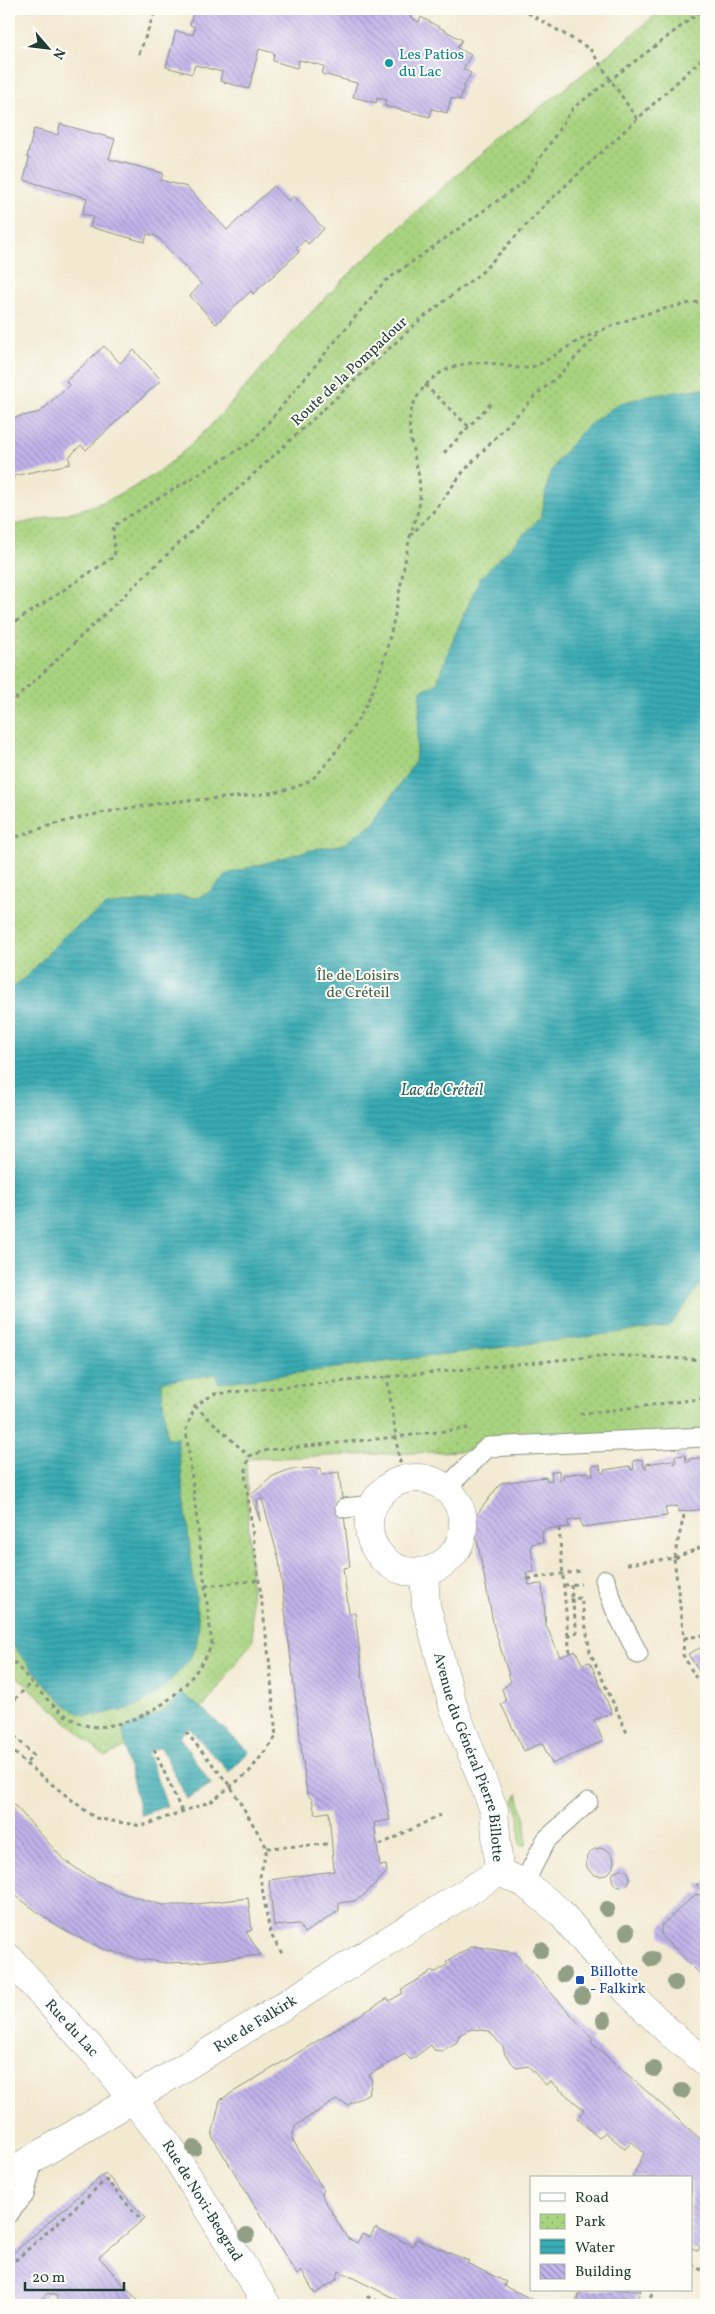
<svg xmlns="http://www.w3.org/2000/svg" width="715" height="2314" font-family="Vollkorn,serif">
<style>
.green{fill:#a8d37f;stroke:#64885a}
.park{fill:url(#park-dots);stroke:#64885a}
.water{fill:url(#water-rules);stroke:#2c7474}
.building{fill:url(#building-back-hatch)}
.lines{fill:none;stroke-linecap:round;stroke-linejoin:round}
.service-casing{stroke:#889382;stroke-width:21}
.minor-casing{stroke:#889382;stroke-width:29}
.path{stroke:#889382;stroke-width:3;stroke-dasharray:4 4;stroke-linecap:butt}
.service{stroke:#fff;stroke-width:19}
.minor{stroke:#fff;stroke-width:28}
.tree{fill:#919f85}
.culture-dot{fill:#0f9aa8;stroke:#fdfcf7;stroke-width:2}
.transit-dot{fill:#1a4fb4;stroke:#fdfcf7;stroke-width:2}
.labels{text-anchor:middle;stroke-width:4;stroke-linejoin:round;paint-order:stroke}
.culture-label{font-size:15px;fill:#0d838f;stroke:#fdfcf7;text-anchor:start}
.street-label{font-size:15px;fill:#1f3d34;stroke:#fdfcf7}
.park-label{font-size:15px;fill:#416247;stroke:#fdfcf7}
.transit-label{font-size:15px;fill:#164399;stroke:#fdfcf7;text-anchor:start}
.water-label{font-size:16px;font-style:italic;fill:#286360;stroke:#fdfcf7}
</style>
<defs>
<pattern id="park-dots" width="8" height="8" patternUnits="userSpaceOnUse" patternTransform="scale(1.25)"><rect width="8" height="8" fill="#a8d37f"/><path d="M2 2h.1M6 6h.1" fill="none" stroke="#90b66e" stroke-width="1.8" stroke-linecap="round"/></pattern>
<pattern id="water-rules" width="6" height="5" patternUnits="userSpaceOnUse" patternTransform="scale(1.25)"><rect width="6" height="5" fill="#38aab3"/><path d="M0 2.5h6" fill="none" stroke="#2f8c92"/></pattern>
<pattern id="building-back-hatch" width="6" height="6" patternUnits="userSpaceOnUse" patternTransform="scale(1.25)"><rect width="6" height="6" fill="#c0b2ea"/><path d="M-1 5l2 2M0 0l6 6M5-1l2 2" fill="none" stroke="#9b92be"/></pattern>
</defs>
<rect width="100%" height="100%" fill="#fdfcf7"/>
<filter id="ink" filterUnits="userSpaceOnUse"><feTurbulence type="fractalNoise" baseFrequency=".02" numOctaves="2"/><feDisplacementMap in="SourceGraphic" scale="10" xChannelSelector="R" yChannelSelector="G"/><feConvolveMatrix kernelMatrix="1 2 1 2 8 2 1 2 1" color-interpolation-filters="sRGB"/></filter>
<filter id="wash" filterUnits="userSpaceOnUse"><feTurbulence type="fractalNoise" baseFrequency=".0096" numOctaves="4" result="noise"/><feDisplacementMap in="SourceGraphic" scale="20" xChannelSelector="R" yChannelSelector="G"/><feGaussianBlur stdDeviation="1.12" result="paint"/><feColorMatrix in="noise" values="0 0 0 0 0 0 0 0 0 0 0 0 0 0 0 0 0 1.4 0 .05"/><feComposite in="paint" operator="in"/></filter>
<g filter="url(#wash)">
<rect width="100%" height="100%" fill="#f2e9d1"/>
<path class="green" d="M518,1794L526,1824V1844L524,1846L520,1844L519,1816L514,1801Z"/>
<path class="park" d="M662,9H706V1442L246,1459L253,1640L206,1704L105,1757L9,1669V526C46,518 84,512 119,495C191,460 236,396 289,337C318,304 349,273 382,244C415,213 448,181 483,153C542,104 605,60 662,9Z"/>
<path class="water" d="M706,388V1277L670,1326L218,1383L217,1374L161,1382L167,1438L177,1437L199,1624C197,1653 192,1658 173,1678C156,1696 145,1704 121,1712L117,1710C105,1714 90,1718 79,1713C60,1706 24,1658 9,1641V990L28,975L65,935L106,906L179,896L197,898L209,892L227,874L310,850L344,844L374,822L415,762L421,690L437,684L451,644L480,578L541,517L549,476L558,460L585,428L618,404L646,396Z
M182,1693L205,1711L249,1752L229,1772L189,1728L179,1736L211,1784L187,1799L161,1747L147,1752L167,1806L141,1815L127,1758L123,1729L163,1711Z"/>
<g id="blocks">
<path class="building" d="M194,9H379L386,13L388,9H407L413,12L410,17L419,22L421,17L462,40L457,48L471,55L463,69L471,73L464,86L460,100L451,98L447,113L432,109L430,117L385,106L386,100L377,98L376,103L353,97L357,83L322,74L324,66L299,60L297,68L273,61L274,53L259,49L249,89L220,81L222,72L195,65L192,74L166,67L176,31L193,35L195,27L190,25Z
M60,124L115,139L109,159L163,173L161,180L187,187L227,230L274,186L288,201L294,196L324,229L308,244L305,240L296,249L299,252L253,294L251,291L216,324L190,296L201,284L156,236L147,234L145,242L90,227L93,217L82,214L87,198L24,180L29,158L27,157L34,129L58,135Z
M104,346L120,363L134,350L161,380L86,450L81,445L69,457L70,464L13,476L14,479L9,480V419L40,412L69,385L66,381Z
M685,1455L686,1462H689V1459L706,1457V1509L678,1512V1506L665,1508L667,1516L582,1527L580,1519L568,1521L569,1527L545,1529L542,1532L543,1542L532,1544L531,1547L534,1572L526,1573L529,1585L542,1584L546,1625L560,1657L576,1651L582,1664L590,1662L612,1713L594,1720L603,1741L552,1764L542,1743L524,1751L501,1704L506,1701L502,1689L511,1682L494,1627L476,1535H474L473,1519L501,1483L546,1477L547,1481L552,1480L551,1472L559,1470V1480L563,1479V1475L588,1472L589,1475H593L592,1466L600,1465L601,1473H604V1470L630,1466L631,1470L634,1469L633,1461L642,1459L644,1468L646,1469V1464L673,1460L674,1464L676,1463L675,1456Z
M321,1468L322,1475L339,1472L350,1567L343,1568L349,1613H355L366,1707L390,1820L374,1823L380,1866L386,1865L387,1872L363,1896L354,1901L339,1903V1911L304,1933L299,1924L274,1926L269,1880L334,1871L329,1812L315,1814L312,1799L307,1795L279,1560L262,1499L257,1500L260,1521L251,1495L273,1476L291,1469Z
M706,1645V1682L688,1654Z
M9,1799L63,1859L84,1874L119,1892L162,1905H188L248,1898L252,1930L246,1932L261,1955L195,1962L167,1963L139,1959L104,1949L75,1936L50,1921L16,1896L9,1888Z
M586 1862a14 14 0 1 1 28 0a14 14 0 1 1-28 0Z
M612 1878a9 9 0 1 1 18 0a9 9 0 1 1-18 0Z
M696,1884H706V1980L661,1935V1926L696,1894L697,1895L703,1893Z
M473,1946L515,1953L593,2039L591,2042L706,2144V2234L698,2251L691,2247V2178H632L644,2153L632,2142L625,2149L605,2132L599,2138L577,2118L584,2110L550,2081L546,2085L528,2066L517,2068L505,2055L503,2047L489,2031L471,2029L459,2035L457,2042L442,2051L434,2050L431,2045L411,2060L405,2054L369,2075L372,2081L369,2093L348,2105L336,2100L295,2126L292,2139L323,2189L321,2194L347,2238L357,2243L362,2234L370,2237L375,2228L413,2246L416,2239L469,2261L467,2263L506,2282L504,2286L544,2305H408L339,2271L336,2280L315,2294L302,2271L297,2275L212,2136L220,2100L388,1998L389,2001L403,1993L401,1990L432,1971L436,1972L448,1964L446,1962Z
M105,2173L145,2218L99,2257L142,2305H57V2296L48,2293L35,2305H9V2257Z
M581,2290H641L634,2305H575Z"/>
</g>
</g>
<g filter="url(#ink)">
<use href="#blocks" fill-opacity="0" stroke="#889382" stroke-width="1"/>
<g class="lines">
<g class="service-casing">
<path id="service" d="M446,1488L488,1447L706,1437
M345,1508L363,1506L372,1509
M605,1580L615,1609L638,1654
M524,1883L546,1840L588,1802
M9,2213L24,2195L34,2158"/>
</g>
<g class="minor-casing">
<g id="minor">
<circle cx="416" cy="1525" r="47"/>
<path id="s1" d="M424,1572L426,1605L453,1706L494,1810L499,1872"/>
<path d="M499,1872L524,1883L559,1911L627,1991L670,2033L706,2062"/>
<path id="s2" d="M9,1958L105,2064L168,2144L267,2305"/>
<path id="s3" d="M9,2173L133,2099L499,1872"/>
</g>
</g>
<path class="path" d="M521,9L590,49L637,119
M139,54L156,9
M425,385L469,427
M444,453L492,402
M410,536L433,512L463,472L534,397L559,375L598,334
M9,626L115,556L113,526L253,441L384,282L525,181L573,108L704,9
M9,705L192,531L420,320L482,272L548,202L706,55
M9,840C60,819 116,809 171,802C206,798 281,798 309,781C320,774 329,760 337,750C387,688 393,621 408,546C411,529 420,512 420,496C422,456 392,424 425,386C443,365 470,360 496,364C508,366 521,370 532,367C548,362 562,349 578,341C617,322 662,306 706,301
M195,1406L249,1456
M580,1414L706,1398
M249,1456L268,1450L396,1437L387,1376
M407,1478L399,1459L396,1437L468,1428
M559,1528L568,1637
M674,1558L685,1511
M675,1558L706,1545
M627,1564L674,1558L684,1638L706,1635
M528,1579L581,1571
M564,1585L581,1584
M571,1585L572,1599
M205,1586L260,1580
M684,1638L683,1655L696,1678
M570,1653L568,1637L577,1632L572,1599L581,1598L590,1652L627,1733
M9,1656C26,1676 57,1716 82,1724C92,1728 105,1727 116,1724C159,1715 194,1684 212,1644L186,1430L195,1406L214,1394L609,1355L706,1360
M9,1705L32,1682
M9,1730L33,1755L26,1764
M186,1732L231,1787L267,1848L260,1876L270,1933L283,1955
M9,1747L26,1764L95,1818L142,1826L212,1801L249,1772L276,1737L269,1658L245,1474L249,1456
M154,1749L182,1812
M380,1845L440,1815
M267,1848L328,1844
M691,2265L706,2272
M9,2266L106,2180L142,2221
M363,2305L368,2297L387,2305
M647,2305L654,2290"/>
<use href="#service" class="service"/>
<use href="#minor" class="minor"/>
</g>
<g class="tree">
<circle cx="607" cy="1909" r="8"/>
<circle cx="627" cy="1932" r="8"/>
<circle cx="541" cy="1950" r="8"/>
<circle cx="652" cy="1959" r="8"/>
<circle cx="564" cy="1975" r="8"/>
<circle cx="675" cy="1983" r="8"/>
<circle cx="582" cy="1996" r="8"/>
<circle cx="604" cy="2020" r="8"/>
<circle cx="654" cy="2069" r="8"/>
<circle cx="682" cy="2091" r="8"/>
<circle cx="194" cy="2148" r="8"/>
<circle cx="247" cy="2235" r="8"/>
</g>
</g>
<circle class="culture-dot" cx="389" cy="63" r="5"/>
<rect class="transit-dot" x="575" y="1975" width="10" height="10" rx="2.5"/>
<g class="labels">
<g class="culture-label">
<text x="399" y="59">Les Patios<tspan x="399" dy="17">du Lac</tspan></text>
</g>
<g class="street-label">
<text transform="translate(349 371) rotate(-43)" y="5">Route de la Pompadour</text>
<text dy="5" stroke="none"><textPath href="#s1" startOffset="192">Avenue du Général Pierre Billotte</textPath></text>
<text dy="5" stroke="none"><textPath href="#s3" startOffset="288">Rue de Falkirk</textPath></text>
<text dy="5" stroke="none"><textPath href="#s2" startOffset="94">Rue du Lac</textPath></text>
<text dy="5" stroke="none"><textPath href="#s2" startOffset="311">Rue de Novi-Beograd</textPath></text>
</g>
<g class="park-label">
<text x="358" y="980">Île de Loisirs<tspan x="358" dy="17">de Créteil</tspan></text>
</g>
<g class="transit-label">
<text x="590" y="1976">Billotte<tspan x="590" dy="17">- Falkirk</tspan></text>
</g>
<g class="water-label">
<text x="442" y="1095">Lac de Créteil</text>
</g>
</g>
<rect width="715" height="2314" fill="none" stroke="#fdfcf7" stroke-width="30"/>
<rect x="530" y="2176" width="162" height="115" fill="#fdfcf7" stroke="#a4b0a9"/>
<rect x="540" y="2193" width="25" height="8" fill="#ffffff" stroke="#a4b0a9"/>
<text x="575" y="2202" font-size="15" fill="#1f3d34">Road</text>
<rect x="540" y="2214" width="25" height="15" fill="url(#park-dots)" stroke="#a4b0a9"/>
<text x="575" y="2226" font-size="15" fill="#1f3d34">Park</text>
<rect x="540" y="2239" width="25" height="15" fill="url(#water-rules)" stroke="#a4b0a9"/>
<text x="575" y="2252" font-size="15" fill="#1f3d34">Water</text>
<rect x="540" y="2264" width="25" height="15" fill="url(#building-back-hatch)" stroke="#a4b0a9"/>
<text x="575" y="2276" font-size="15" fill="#1f3d34">Building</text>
<g transform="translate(48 48) rotate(118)" stroke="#fdfcf7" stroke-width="4" paint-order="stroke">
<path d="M0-4L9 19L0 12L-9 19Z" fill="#1f3d34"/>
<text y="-8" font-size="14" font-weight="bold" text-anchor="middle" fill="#1f3d34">N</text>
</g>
<path d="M25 2282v8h99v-8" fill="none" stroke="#1f3d34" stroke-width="2.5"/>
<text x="32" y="2282" font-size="15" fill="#1f3d34" stroke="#fdfcf7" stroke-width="4" paint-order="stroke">20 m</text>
</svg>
